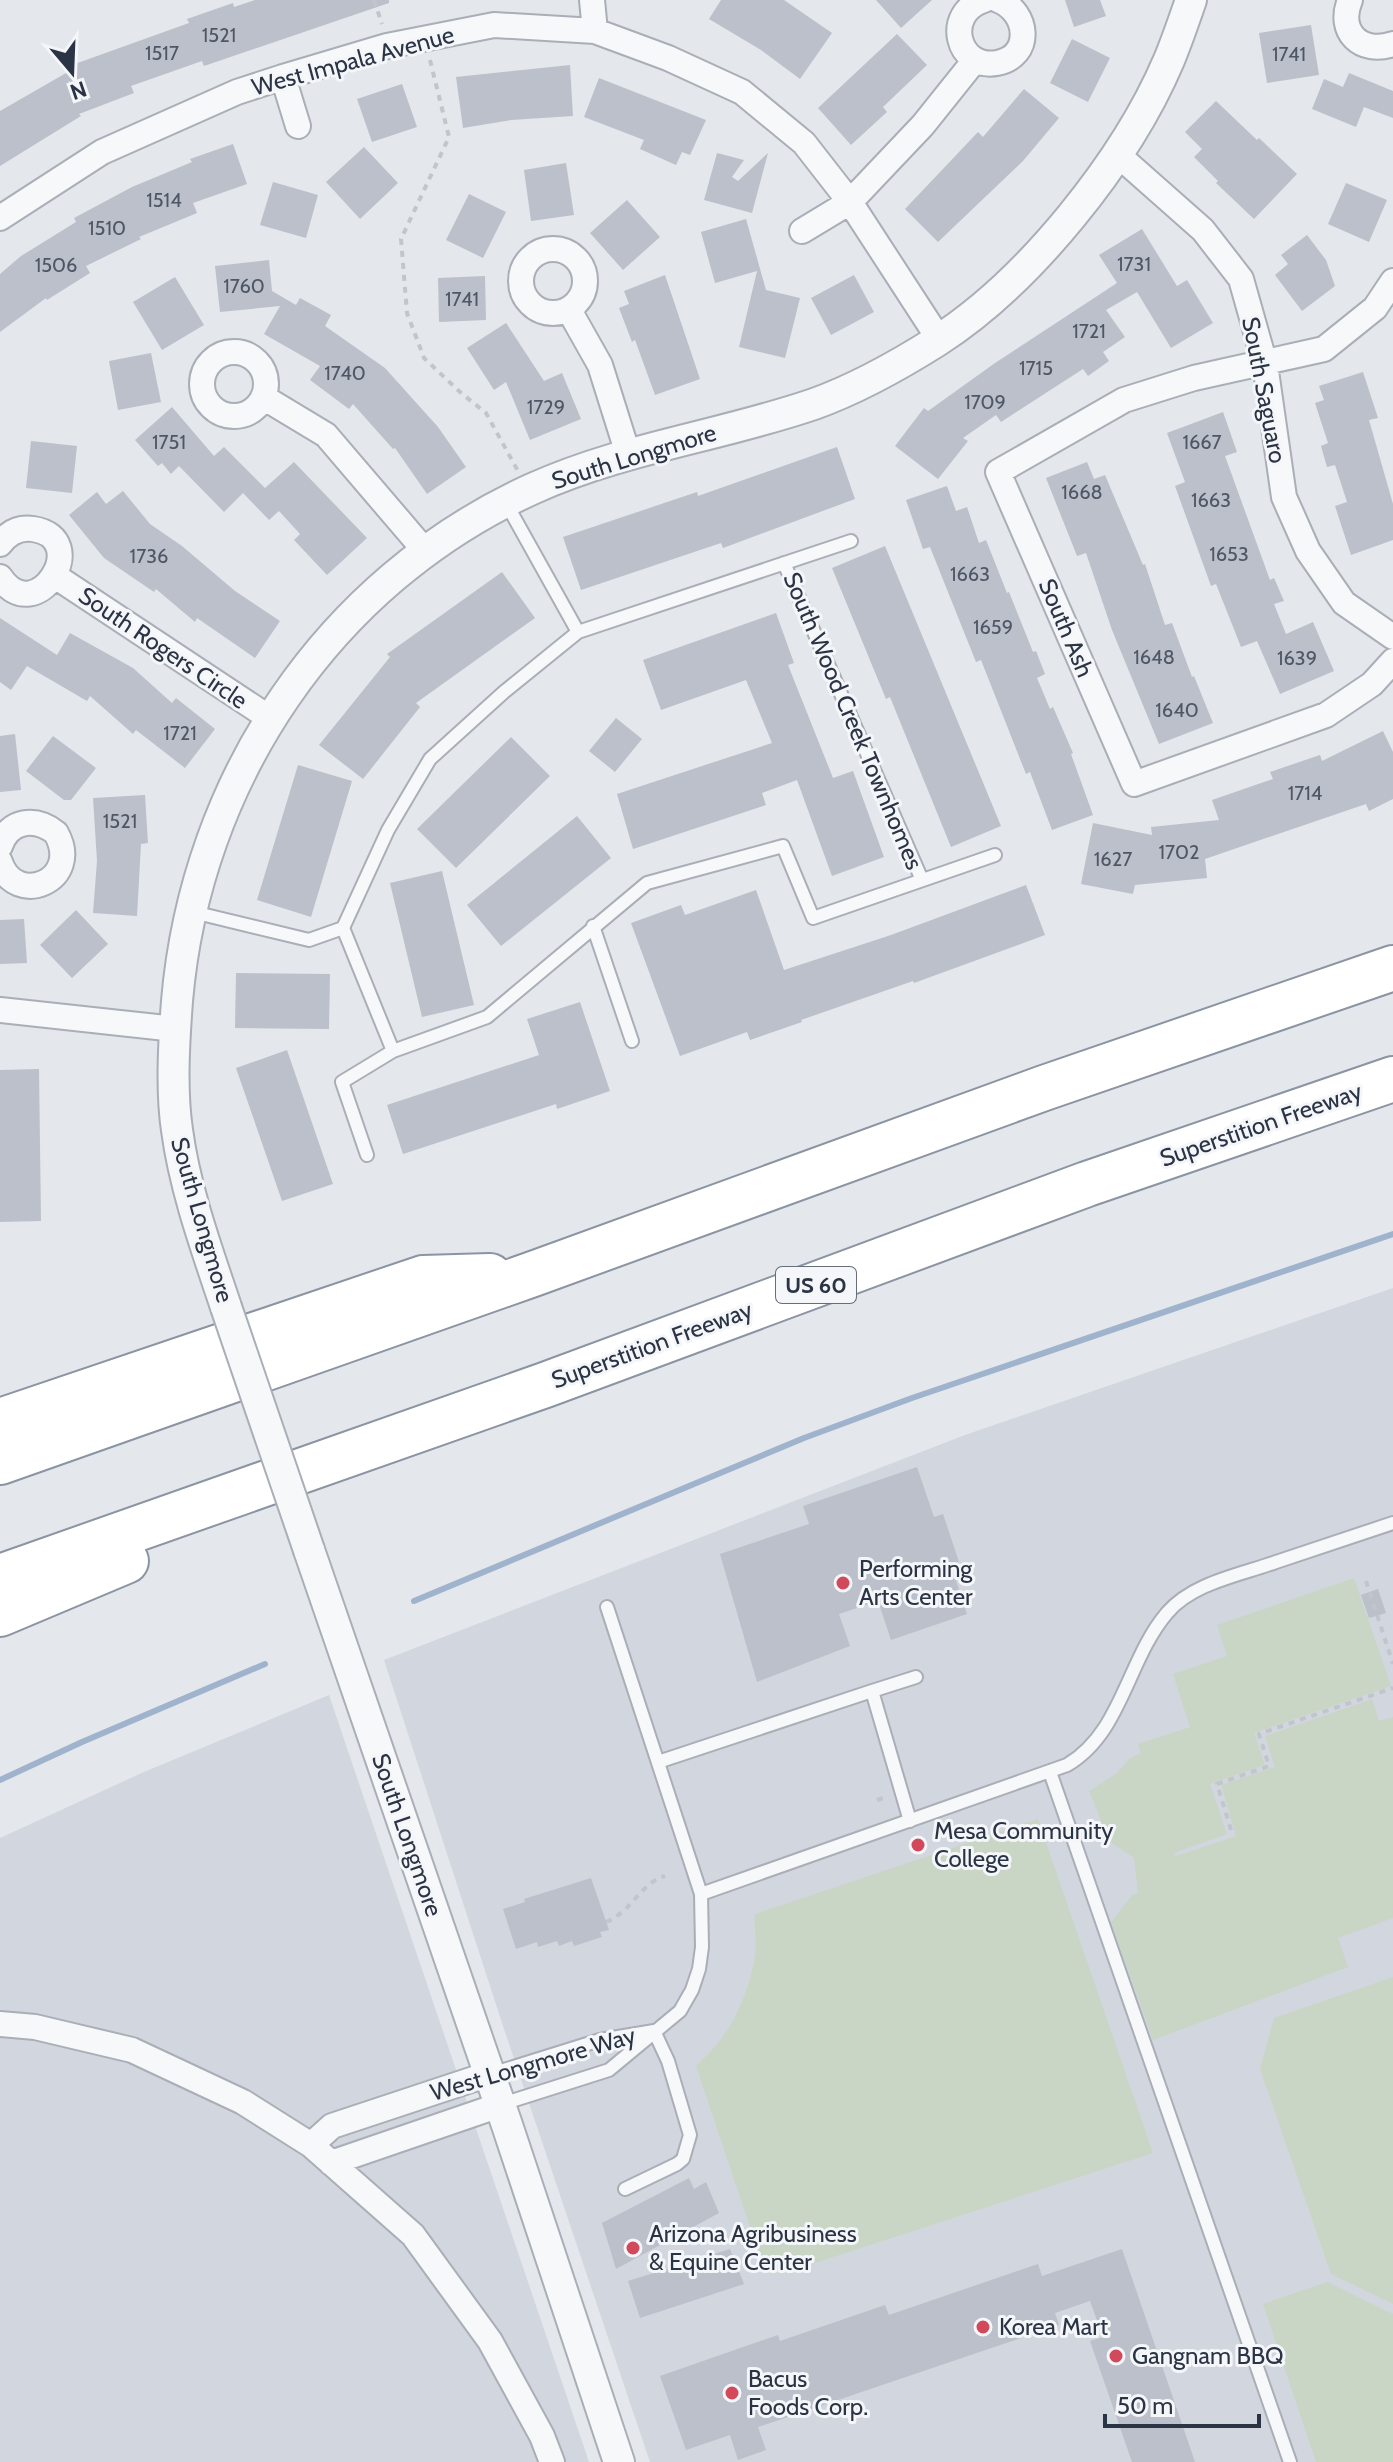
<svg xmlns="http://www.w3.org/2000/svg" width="1393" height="2462" font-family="Cabin,sans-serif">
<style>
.built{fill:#d2d6de}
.green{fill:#c9d6c5}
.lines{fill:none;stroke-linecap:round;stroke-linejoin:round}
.stream{stroke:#9fb4cc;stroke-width:6}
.building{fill:#bbc0ca}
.service-casing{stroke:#a9aeb7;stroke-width:16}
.minor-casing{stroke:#a9aeb7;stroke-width:28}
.tertiary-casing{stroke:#a9aeb7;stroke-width:34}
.motorway-casing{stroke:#8b94a3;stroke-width:48}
.path{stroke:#c2c5cb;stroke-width:4;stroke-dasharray:6 6;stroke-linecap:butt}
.service{stroke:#f7f8fa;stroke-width:12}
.minor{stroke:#f7f8fa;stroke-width:24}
.tertiary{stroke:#f7f8fa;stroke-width:30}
.motorway{stroke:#fff;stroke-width:44}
.tertiary-bridge-casing{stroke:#a9aeb7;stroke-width:34;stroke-linecap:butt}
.tertiary-bridge{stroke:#f7f8fa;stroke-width:30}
.poi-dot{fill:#d1495b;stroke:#f4f6f9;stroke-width:3}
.labels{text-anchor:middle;stroke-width:6;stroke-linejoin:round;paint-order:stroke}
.number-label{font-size:20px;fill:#4f5766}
.shield{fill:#f4f6f9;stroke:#676e7b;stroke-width:2}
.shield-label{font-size:22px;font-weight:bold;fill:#2b3445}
.street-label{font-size:24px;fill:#2b3445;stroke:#f4f6f9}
.poi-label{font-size:24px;fill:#2b3445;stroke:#f4f6f9;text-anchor:start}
</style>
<rect width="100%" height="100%" fill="#e4e7ec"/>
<path class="built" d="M1393,1288V2462H650L504,2029L384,1660L965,1435Z
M329,1695L589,2462H0V1838L144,1772Z"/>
<path class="green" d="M1354,1578L1391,1686L1254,1733L1265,1765L1210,1784L1227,1834L1174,1853L1176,1856L1236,1836L1221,1785L1275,1767L1265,1736L1372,1699L1379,1721L1393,1717V1918L1338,1938L1348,1967L1153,2040L1111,1922L1132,1895L1138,1893L1134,1858L1110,1842L1089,1791L1117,1773L1129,1759L1141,1753L1138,1744L1190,1727L1173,1674L1227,1656L1217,1625Z
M1038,1819L1153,2153L787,2272L776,2273L761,2260L696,2066C703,2059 711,2052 717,2044C738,2019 754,1978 756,1945C756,1935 754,1925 755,1914Z
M1393,1977V2304L1331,2274L1260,2069L1274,2018Z
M1327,2282L1393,2314V2462H1316L1263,2304Z"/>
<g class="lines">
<path class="stream" d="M414,1601L804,1438L912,1398L1393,1234
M0,1780L82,1742L265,1664"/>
</g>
<path class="building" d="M255,0H389V3L204,66L202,61L131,86L134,93L79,114L81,116L0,166V111L73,69L72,65L189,23L187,19L233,3L234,7Z
M721,0H784L832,33L800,79L761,50L709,19Z
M876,0H932L901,28Z
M1065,0H1100L1106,16L1074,27Z
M1311,25L1319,75L1267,83L1259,33Z
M897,34L927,65L883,107L887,112L851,145L818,108Z
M1072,39L1110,58L1088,102L1050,83Z
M570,65L573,116L511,120L463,128L456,77Z
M1349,73L1393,91V118L1364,107L1356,127L1312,109L1324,79L1343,87Z
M599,78L706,120L690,155L682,152L676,165L640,149L644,140L584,117Z
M402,84L417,127L372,142L357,99Z
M1024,89L1059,118L1023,161L938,242L905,209L978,132L983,137Z
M1216,101L1257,140L1259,138L1297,174L1254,219L1216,183L1218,181L1194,157L1202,149L1185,132Z
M233,144L247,184L193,203L197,213L139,237L141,239L86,266L90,273L47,300L46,298L0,332V274L21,256L76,222L74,218L132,187L192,162L190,159Z
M364,147L398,183L360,219L326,182Z
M717,153L744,160L732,177L738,181L768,153L752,213L704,200Z
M566,163L574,215L531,221L524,170Z
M273,182L318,195L306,238L260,225Z
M1346,183L1387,200L1369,242L1328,224Z
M469,194L506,212L483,258L446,240Z
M627,200L660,237L623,270L590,233Z
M746,219L766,290L800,298L785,358L739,347L757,271L715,283L701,232Z
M1142,229L1177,286L1187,280L1213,323L1171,348L1137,292L1106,310L1125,337L1103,352L1109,361L1088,376L1083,369L1001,422L996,415L963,438L968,441L938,479L895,446L924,408L928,411L995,363L1117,283L1099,255Z
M1307,235L1326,260L1335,286L1302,311L1275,275L1288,264L1281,255Z
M269,260L272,291L296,305L300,298L331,315L325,326L385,368L438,427L466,467L427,494L395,448L393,449L353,404L349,409L310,380L320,366L264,334L280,306L220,312L215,266Z
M665,275L700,379L655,395L635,340L632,342L619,308L629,304L624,291Z
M854,275L874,312L831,335L811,298Z
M485,276L486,320L439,322L438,278Z
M175,277L204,325L162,350L133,302Z
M506,323L544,381L562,373L581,419L530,440L506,382L494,390L467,348Z
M151,353L161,402L118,410L109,361Z
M1363,372L1378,418L1369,420L1393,504V540L1351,555L1335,506L1347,502L1335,465L1327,467L1321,446L1328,443L1315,403L1324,400L1319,386Z
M172,407L214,456L224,447L265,488L294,462L367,538L327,575L294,540L300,534L279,511L269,520L243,493L224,512L179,466L171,474L162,463L158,466L135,440Z
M1223,412L1237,452L1225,456L1270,580L1274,578L1284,601L1274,604L1286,634L1313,622L1334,671L1280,694L1257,641L1241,647L1216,584L1211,586L1175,486L1185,482L1167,433Z
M31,441L77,446L72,493L26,488Z
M837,447L855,499L723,548L721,543L581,590L563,537L697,492L698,496Z
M1087,462L1094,479L1105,475L1143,565L1145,564L1165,625L1172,623L1192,677L1194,676L1213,723L1159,744L1112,630L1086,553L1077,556L1046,478Z
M947,486L956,511L967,507L979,543L986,540L1007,593L1009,592L1033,652L1036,651L1045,674L1037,678L1050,709L1053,707L1073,753L1071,754L1093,815L1052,830L1030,772L1026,774L981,660L976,662L930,547L923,549L906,500Z
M123,491L150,524L182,546L235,591L280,621L255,658L197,618L195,622L156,589L154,592L104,558L69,515L97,492L106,504Z
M885,546L1001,826L951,847L890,697L886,699L832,568Z
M502,572L535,618L416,703L420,707L363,779L319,745L390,657L387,654Z
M776,613L794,663L788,665L833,778L853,771L884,857L832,876L797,780L762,793L766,805L633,849L617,794L772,743L746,680L661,710L643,660Z
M0,618L57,655L70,633L133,668L172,703L176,698L215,729L185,768L136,730L133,734L90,696L87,701L27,666L11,690L0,682Z
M616,718L642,739L615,772L589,751Z
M1383,731L1393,752V799L1369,811L1366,804L1205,859L1207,878L1135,885L1133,894L1081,884L1093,823L1152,835L1151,827L1219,820L1212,800L1273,779L1270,772L1320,755L1322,761Z
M15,734L21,790L0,792V736Z
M53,736L96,768L71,800H64L26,771Z
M511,737L550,776L456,868L417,829Z
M298,765L352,781L311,917L257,900Z
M145,795L148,843L141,844L137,916L93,913L97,861L93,798Z
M577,816L611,858L501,946L467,905Z
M442,871L474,1005L422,1017L390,883Z
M1026,885L1045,935L914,983L913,981L801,1020L802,1022L750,1040L747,1032L680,1056L631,923L681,905L685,915L756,890L784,970L891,935Z
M76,910L108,944L72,978L40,945Z
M24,919L27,963L0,964V920Z
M236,973L330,974L329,1029L235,1028Z
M580,1002L610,1091L557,1109L556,1104L403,1154L387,1105L539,1055L527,1019Z
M287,1050L333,1184L282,1201L236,1068Z
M39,1069L41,1221L0,1222V1070Z
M917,1467L934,1517L943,1514L959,1562L951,1565L967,1614L891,1640L878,1601L839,1614L850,1646L757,1682L720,1554L809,1524L803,1506Z
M1378,1589L1386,1613L1369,1618L1361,1595Z
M591,1878L609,1930L600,1932L602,1937L574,1946L572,1941L559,1946L557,1941L538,1947L537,1942L516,1949L503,1909L525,1902L524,1899Z
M689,2178L694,2189L706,2182L719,2213L616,2269L602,2223Z
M730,2249L744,2284L640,2318L628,2281Z
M1122,2249L1195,2462H1132L1090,2341L1103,2337L1090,2301L1055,2313L1059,2325L758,2427L766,2450L738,2460L730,2435L686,2450L660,2376L778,2335L780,2341L885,2305L889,2315L1038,2264L1042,2276Z"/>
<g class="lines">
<g class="service-casing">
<path id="service" d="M506,503L578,632
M851,541L578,632L504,692L430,759L388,830L343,928L393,1051L487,1017L647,883L783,846L813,918L995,855
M784,563L922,880
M193,912L309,940L343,928
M593,926L632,1041
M367,1155L342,1082L393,1051
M658,1762L872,1691
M1050,1772L1290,2462
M910,1821L872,1691L916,1677
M701,1894L1067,1765C1122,1733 1127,1660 1167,1613C1192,1583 1240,1575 1276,1562C1315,1549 1354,1536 1393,1523
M491,2074L600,2040L654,2031
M502,2104L609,2070L680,2011L692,1990L699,1969L702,1947L701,1894L607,1607
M625,2189L677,2164L683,2159L690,2135L668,2061L654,2031"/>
</g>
<g class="minor-casing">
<path id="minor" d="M592,0L595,31
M984,0C943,13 957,70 997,63C1033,56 1029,12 998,0
M1350,0C1337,32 1361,55 1393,44
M283,77L298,126
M1117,154L1203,230L1241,279L1265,364L1284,497L1308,551L1344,603L1393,637
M0,218L102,152L237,92L283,77L387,46L494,25L595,31L668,58L742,92L804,143L850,202L939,339
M802,231L850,202L923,125L975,60
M521 281a32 32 0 1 1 64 0a32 32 0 1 1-64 0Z
M1393,281L1375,308L1324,349L1194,378L1124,400L998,472L1134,784L1326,715L1372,684L1393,661
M569,310L600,365L628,454
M202 384a32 32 0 1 1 64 0a32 32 0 1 1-64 0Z
M263,397L326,435L426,552
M0,544C8,533 19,527 33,529C94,538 36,631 0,577
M55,576L271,719
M0,846C9,819 36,817 56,833C83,881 15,908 0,862
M0,1010L175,1029
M0,2024L35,2027L132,2050L243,2102L311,2145L413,2235L490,2341L542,2436L552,2462
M311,2145L332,2126L489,2074
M331,2163L500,2105"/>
</g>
<g class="tertiary-casing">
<path id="tertiary" d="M226,1307C207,1250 185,1190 177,1130C171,1090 174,1041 177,1001C196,780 328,582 532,489C622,448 721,436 814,404C856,389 899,365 937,341C1029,282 1126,161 1169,60C1177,41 1184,20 1191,0
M309,1550L507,2125L619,2462"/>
</g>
<g class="motorway-casing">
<path id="motorway" d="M0,1421L423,1278L490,1276
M0,1462L533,1274L1044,1088L1393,968
M0,1577L545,1385L1087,1184L1393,1079
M0,1614L126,1561"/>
</g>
<path class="path" d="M374,0L382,24
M430,60L449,137L401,239L407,313L424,358L460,392L486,413L518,471
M1366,1581L1393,1664
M877,1800L887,1797
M1231,1830L1217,1784L1269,1766L1259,1734L1393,1688
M606,1922C633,1911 639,1884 665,1876"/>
<use href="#service" class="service"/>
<use href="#minor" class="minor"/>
<use href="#tertiary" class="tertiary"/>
<use href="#motorway" class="motorway"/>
<g class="tertiary-bridge-casing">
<path id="tertiary-bridge" d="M226,1307L309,1550"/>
</g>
<use href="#tertiary-bridge" class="tertiary-bridge"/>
</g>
<g class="poi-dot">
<circle cx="843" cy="1583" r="8"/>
<circle cx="918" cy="1845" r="8"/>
<circle cx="633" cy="2248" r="8"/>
<circle cx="983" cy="2327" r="8"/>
<circle cx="1116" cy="2356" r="8"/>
<circle cx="732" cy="2393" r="8"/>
</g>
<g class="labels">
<g class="number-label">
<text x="219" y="42">1521</text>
<text x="162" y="60">1517</text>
<text x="1289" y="61">1741</text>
<text x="164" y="207">1514</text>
<text x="107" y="235">1510</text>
<text x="1134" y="271">1731</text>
<text x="56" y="272">1506</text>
<text x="244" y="293">1760</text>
<text x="462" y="306">1741</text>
<text x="1089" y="338">1721</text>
<text x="1036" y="375">1715</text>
<text x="345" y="380">1740</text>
<text x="985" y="409">1709</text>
<text x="546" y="414">1729</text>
<text x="169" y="449">1751</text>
<text x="1202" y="449">1667</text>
<text x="1082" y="499">1668</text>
<text x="1211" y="507">1663</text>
<text x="1229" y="561">1653</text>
<text x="149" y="563">1736</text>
<text x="970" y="581">1663</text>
<text x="993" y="634">1659</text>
<text x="1154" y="664">1648</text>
<text x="1297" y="665">1639</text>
<text x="1177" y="717">1640</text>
<text x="180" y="740">1721</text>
<text x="1305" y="800">1714</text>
<text x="120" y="828">1521</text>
<text x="1179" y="859">1702</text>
<text x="1113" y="866">1627</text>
</g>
<rect class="shield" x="776" y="1267" width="80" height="36" rx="6"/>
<g class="shield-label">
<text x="816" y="1293">US 60</text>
</g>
<g class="street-label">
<text transform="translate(353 61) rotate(-15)" y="8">West Impala Avenue</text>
<text transform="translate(1264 390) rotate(79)" y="8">South Saguaro</text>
<text transform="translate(634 457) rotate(-17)" y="8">South Longmore</text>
<text transform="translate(1066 628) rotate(67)" y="8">South Ash</text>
<text transform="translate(163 648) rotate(34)" y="8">South Rogers Circle</text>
<text transform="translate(853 721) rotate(67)" y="8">South Wood Creek Townhomes</text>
<text transform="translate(1261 1125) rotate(-19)" y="8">Superstition Freeway</text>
<text transform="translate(202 1220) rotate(74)" y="8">South Longmore</text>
<text transform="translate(652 1345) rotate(-20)" y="8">Superstition Freeway</text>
<text transform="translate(407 1835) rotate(71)" y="8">South Longmore</text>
<text transform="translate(533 2064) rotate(-16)" y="8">West Longmore Way</text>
</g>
<g class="poi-label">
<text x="859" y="1577">Performing<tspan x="859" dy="28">Arts Center</tspan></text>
<text x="934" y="1839">Mesa Community<tspan x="934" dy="28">College</tspan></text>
<text x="649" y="2242">Arizona Agribusiness<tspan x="649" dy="28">&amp; Equine Center</tspan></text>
<text x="999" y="2335">Korea Mart</text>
<text x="1132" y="2364">Gangnam BBQ</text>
<text x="748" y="2387">Bacus<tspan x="748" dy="28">Foods Corp.</tspan></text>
</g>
</g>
<g transform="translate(72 72) rotate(161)" stroke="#f4f6f9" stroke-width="6" paint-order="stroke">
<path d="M0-6L14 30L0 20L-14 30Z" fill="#2b3445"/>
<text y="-12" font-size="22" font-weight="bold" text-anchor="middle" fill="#2b3445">N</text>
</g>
<path d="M1105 2414v12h154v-12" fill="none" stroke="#2b3445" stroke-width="4"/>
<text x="1117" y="2414" font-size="24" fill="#2b3445" stroke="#f4f6f9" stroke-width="6" paint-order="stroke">50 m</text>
</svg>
